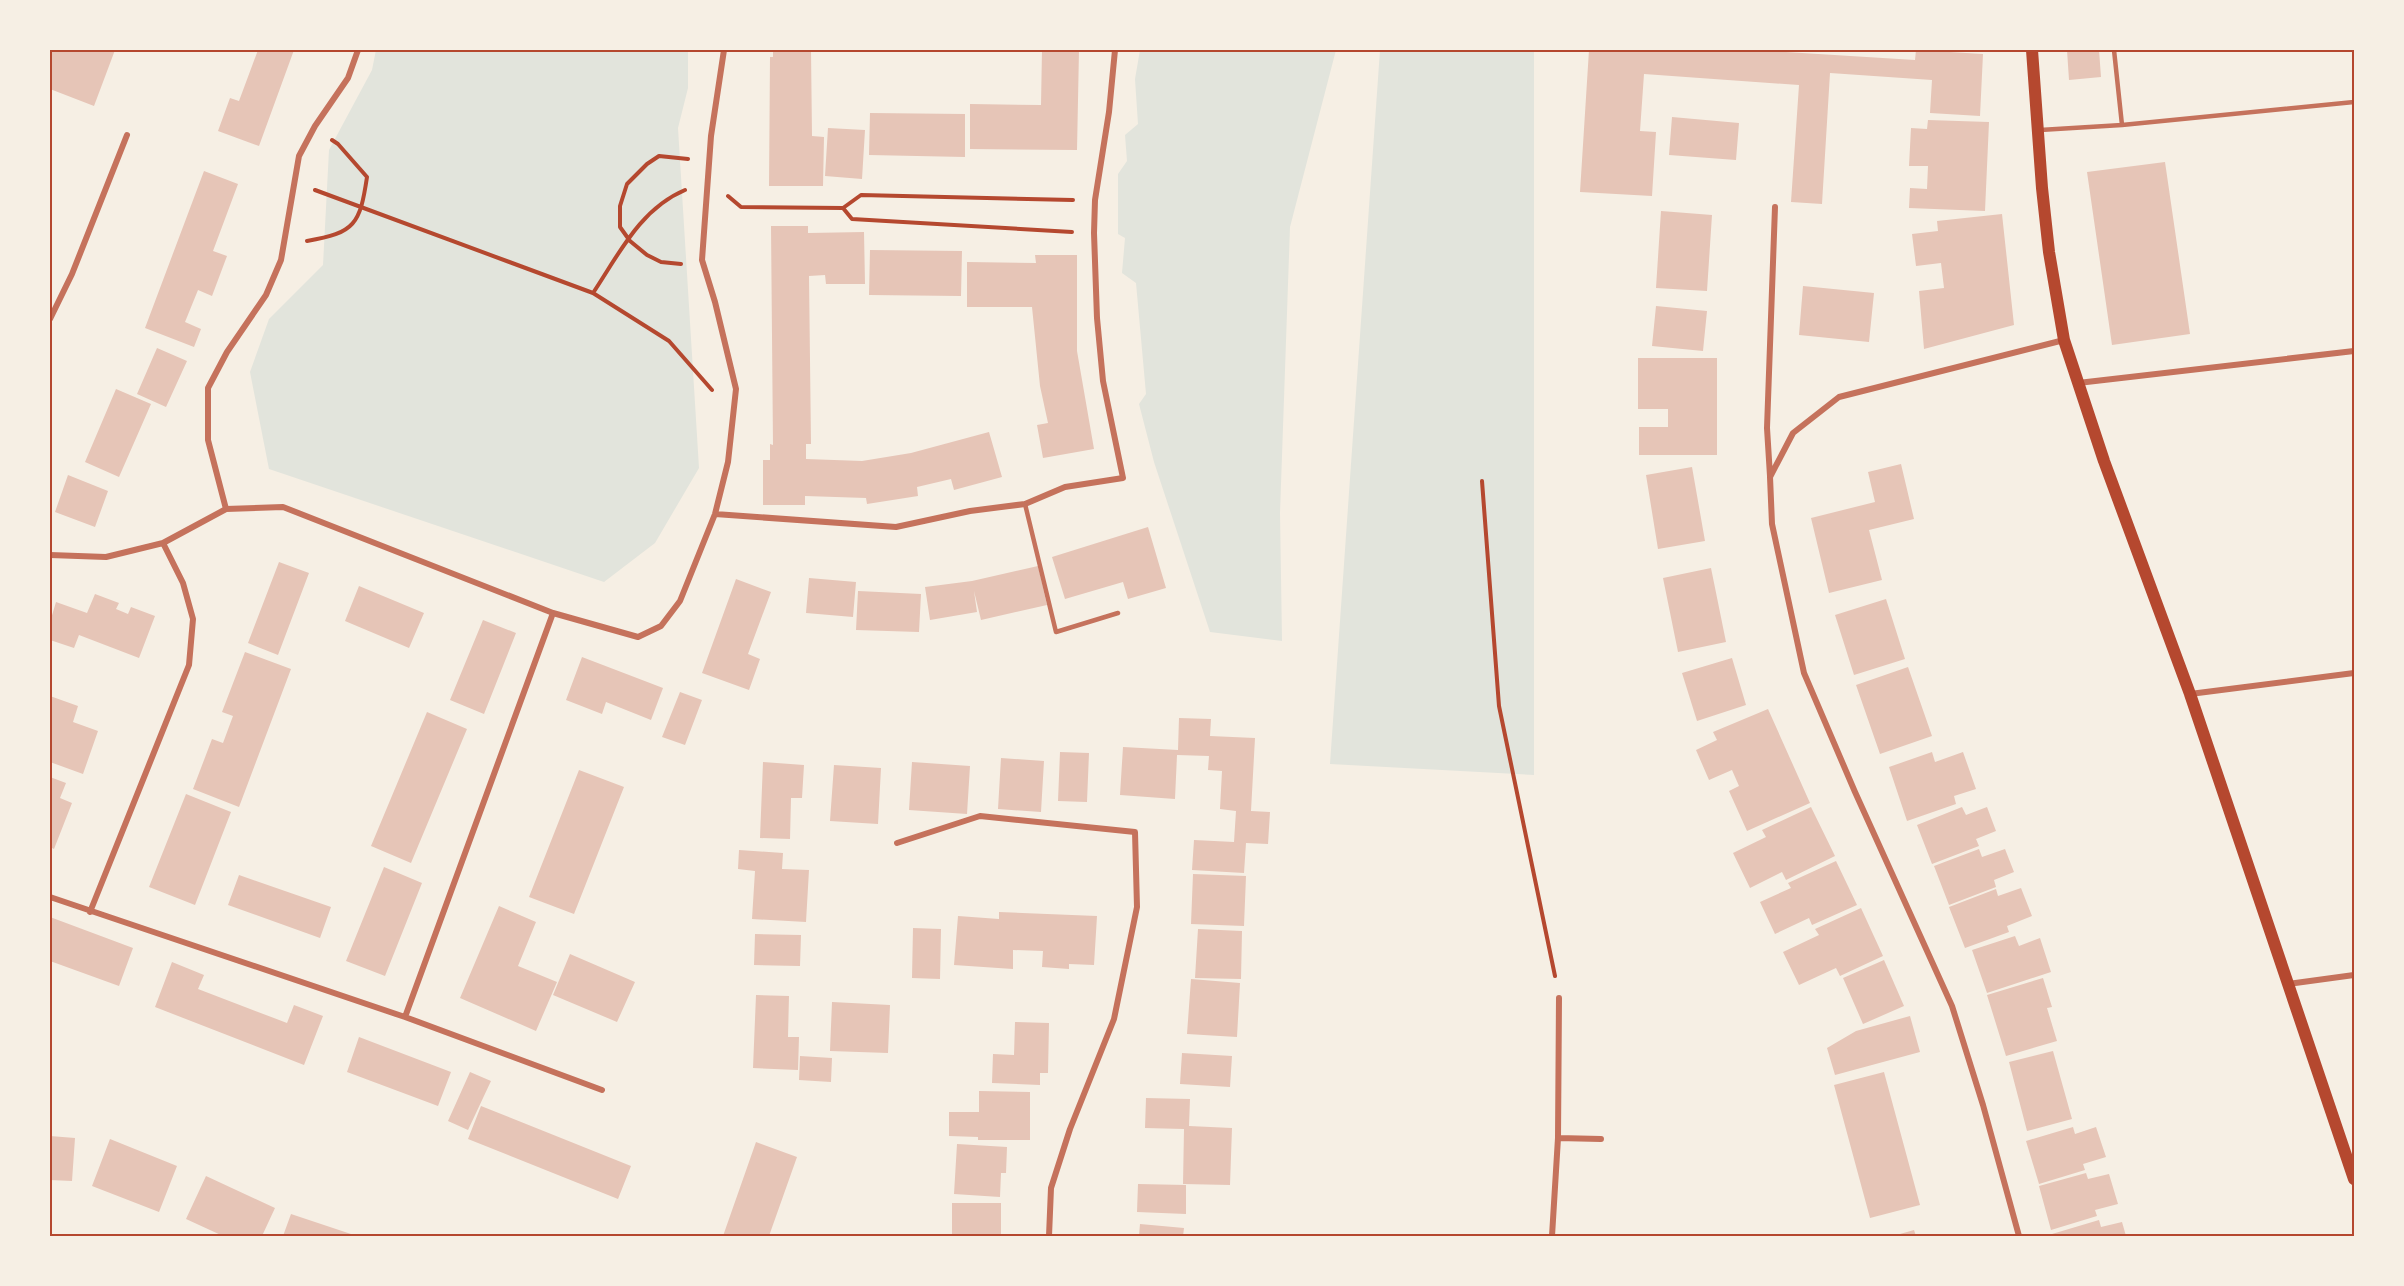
<svg xmlns="http://www.w3.org/2000/svg" width="2404" height="1286" font-family="Poppins,sans-serif">
<style>
.green{fill:#e2e4dc}
.building{fill:#e6c5b7}
.lines{fill:none;stroke-linecap:round;stroke-linejoin:round}
.path{stroke:#b5482f;stroke-width:4}
.service{stroke:#c5725c;stroke-width:4.5}
.minor{stroke:#c5725c;stroke-width:6}
.secondary{stroke:#b5482f;stroke-width:12}
.neatline{fill:none;stroke:#b5482f;stroke-width:2}
</style>
<rect width="100%" height="100%" fill="#f6efe4"/>
<path class="green" d="M376,50H688V88L678,128L699,468L655,543L604,582L269,469L250,372L269,319L323,265L329,150L372,70Z
M1140,50H1336L1290,227L1280,513L1282,641L1210,632L1154,462L1139,404L1146,394L1136,283L1122,273L1125,238L1118,234V174L1127,161L1125,135L1138,124L1135,79Z
M1380,50H1534V775L1330,764Z"/>
<path class="building" d="M50,50H115L94,106L50,89Z
M258,50H294L259,146L218,131L230,98L239,101Z
M773,50H811L812,136L824,137L823,186H769L770,57H773Z
M1042,50H1079L1077,150L970,149V104L1041,105Z
M1589,50H1753L1915,60L1916,50L1983,54L1980,116L1930,113L1932,80L1830,73L1822,204L1791,202L1799,85L1644,74L1640,131L1656,132L1652,196L1580,192Z
M2067,50H2099L2101,77L2069,80Z
M870,113L965,114V157L869,155Z
M1672,117L1739,123L1736,160L1669,155Z
M1928,120L1989,122L1985,211L1909,208L1910,188L1927,189L1928,166H1909L1911,128L1927,129Z
M828,128L865,130L862,179L825,176Z
M2165,162L2190,334L2112,345L2087,172Z
M204,171L238,184L213,251L227,256L212,296L198,290L185,322L201,329L194,347L145,328Z
M1661,211L1712,215L1707,291L1656,288Z
M2002,214L2014,325L1924,349L1919,291L1944,288L1941,263L1916,266L1912,234L1938,231L1937,221Z
M771,226H808V233L864,232L865,284H826L825,275L809,276L811,444H806V459L862,461L911,453L989,432L1002,477L954,490L951,479L917,487L918,496L867,504L866,498L805,496V505H763V460H770V444L773,445Z
M870,250L962,251L961,296L869,295Z
M1035,255H1077V351L1094,449L1043,458L1037,425L1048,423L1040,386L1032,307H967V262L1036,263Z
M1803,286L1874,293L1869,342L1799,335Z
M1656,306L1707,311L1703,351L1652,346Z
M157,348L187,361L166,407L137,394Z
M1638,358H1717V455H1639V427H1668V409H1638Z
M116,389L151,404L119,477L85,462Z
M1901,464L1914,519L1869,530L1882,580L1829,593L1811,518L1875,502L1868,472Z
M1692,467L1705,541L1658,549L1646,475Z
M68,475L108,491L95,527L55,512Z
M1148,527L1166,588L1128,599L1123,582L1065,599L1052,557Z
M279,562L309,573L278,655L248,643Z
M1038,566L1047,605L981,620L974,591L977,612L930,620L925,587L972,581Z
M1711,568L1726,642L1678,652L1663,578Z
M809,578L856,582L853,617L806,613Z
M736,579L771,592L748,654L760,659L749,690L702,673Z
M359,586L424,613L409,648L345,621Z
M858,591L921,594L919,632L856,630Z
M95,594L119,603L116,609L128,614L131,607L155,616L139,658L79,635L74,648L50,640V622L56,602L87,613Z
M1886,599L1905,659L1854,675L1835,615Z
M483,620L516,633L484,714L450,700Z
M245,652L291,669L239,807L193,789L212,739L223,743L233,716L222,712Z
M582,657L663,688L651,720L606,702L602,714L566,700Z
M1732,658L1746,705L1697,721L1682,673Z
M1908,667L1932,736L1880,754L1856,685Z
M680,692L702,700L685,745L662,737Z
M50,696L78,706L73,722L98,731L83,774L50,762Z
M1768,709L1810,803L1747,831L1729,791L1739,786L1732,770L1709,780L1696,750L1717,740L1713,732Z
M427,712L467,729L411,863L371,846Z
M1179,718L1211,719L1210,736L1255,738L1251,811L1270,812L1268,844L1246,843L1244,873L1192,870L1194,840L1234,842L1236,811L1220,809L1222,771L1208,770L1209,756L1177,755L1175,799L1120,795L1123,747L1178,750Z
M1060,752L1089,753L1087,802L1058,801Z
M1932,752L1935,762L1963,752L1976,789L1954,796L1956,804L1907,821L1889,767Z
M1001,758L1044,761L1041,812L998,809Z
M763,762L804,765L802,798H791L790,839L760,838Z
M912,762L970,766L967,814L909,810Z
M834,765L881,768L878,824L830,821Z
M579,770L624,787L574,914L529,897Z
M50,777L66,783L60,798L72,803L54,849L50,847Z
M186,794L231,812L195,905L149,887Z
M1811,807L1835,856L1786,880L1782,872L1750,888L1733,853L1766,837L1762,830Z
M1962,807L1966,815L1987,807L1996,831L1976,839L1979,846L1932,864L1917,825Z
M1979,849L1982,857L2005,849L2014,872L1994,880L1996,887L1949,905L1934,866Z
M739,850L783,853L782,869L809,870L806,922L752,919L755,871L738,869Z
M1836,861L1857,905L1812,925L1809,918L1775,934L1760,902L1791,888L1788,883Z
M384,867L422,883L385,976L346,961Z
M1193,874L1246,876L1244,926L1191,924Z
M239,875L331,907L320,938L228,905Z
M2021,888L2032,916L2007,926L2009,932L1965,948L1949,907L1996,889L1998,896Z
M499,906L536,922L518,966L557,982L536,1031L460,998Z
M1861,908L1883,956L1840,976L1836,968L1799,985L1783,952L1819,935L1815,929Z
M999,912L1097,916L1094,965L1069,964V969L1042,967L1043,951L1013,950V969L954,965L958,916L999,919Z
M50,917L133,948L119,986L50,961Z
M913,928L941,929L940,979L912,978Z
M1198,929L1242,931L1241,979L1195,978Z
M755,934L801,935L800,966L754,965Z
M2015,936L2019,946L2040,938L2051,972L1987,993L1972,950Z
M570,954L635,982L617,1022L553,995Z
M1884,960L1904,1006L1863,1024L1843,978Z
M172,962L204,975L198,989L287,1023L294,1005L323,1016L304,1065L155,1007Z
M2043,978L2052,1007L2047,1008L2057,1041L2006,1056L1987,995Z
M1191,979L1240,983L1237,1037L1187,1034Z
M756,995L789,996L788,1037H799L798,1070L753,1068Z
M832,1002L890,1005L888,1053L830,1051Z
M1910,1016L1920,1052L1835,1075L1827,1048L1856,1031Z
M1015,1022L1049,1023L1048,1073H1040V1085L992,1083L993,1054L1014,1055Z
M359,1037L451,1072L438,1106L347,1072Z
M2053,1051L2072,1119L2027,1131L2009,1062Z
M1182,1053L1232,1056L1230,1087L1180,1084Z
M800,1056L832,1058L831,1082L799,1080Z
M470,1072L491,1081L468,1130L448,1121Z
M1884,1072L1920,1205L1870,1218L1834,1085Z
M979,1091L1030,1092V1140H978V1137L949,1136V1112H979Z
M1146,1098L1190,1099L1189,1126L1232,1128L1230,1185L1183,1184L1184,1129L1145,1128Z
M481,1106L631,1166L618,1199L468,1139Z
M2073,1127L2075,1134L2096,1127L2106,1157L2083,1164L2085,1170L2039,1184L2026,1141Z
M50,1136L75,1138L72,1181L50,1180Z
M110,1139L177,1166L159,1212L92,1186Z
M756,1142L797,1157L769,1236H723Z
M957,1144L1007,1147L1006,1173H1001L1000,1197L954,1194Z
M2086,1173L2088,1179L2109,1174L2118,1204L2095,1210L2097,1216L2051,1230L2039,1186Z
M206,1176L275,1208L262,1236H223L186,1219Z
M1138,1184L1186,1185V1214L1137,1212Z
M952,1203H1001V1236H952Z
M291,1214L357,1236H283Z
M2099,1220L2101,1227L2122,1222L2126,1236H2053L2052,1234Z
M1140,1224L1184,1228L1183,1236H1139Z
M1914,1230L1916,1236H1893Z"/>
<g class="lines">
<path class="path" d="M315,190L593,293L669,341L712,390
M728,196L741,207L843,208L861,195L1073,200
M843,208L852,219L1072,232
M307,241C355,233 360,224 367,177L338,144L332,140
M681,264L661,262L647,255L630,241L620,227V206L627,184L647,164L659,156L688,159
M593,293C619,254 640,209 685,190
M1482,481L1499,706L1555,976"/>
<path class="service" d="M2114,50L2122,125
M2040,130L2122,125L2354,102
M1025,504L1056,632L1118,613"/>
<path class="minor" d="M50,319L72,274L127,135
M2078,383L2354,351
M1770,476L1767,428L1775,207
M226,509L208,440V388L227,352L266,295L281,260L299,156L315,126L348,78L358,50
M715,514L896,527L970,511L1025,504L1065,487L1123,478L1103,381L1097,318L1094,233L1095,200L1109,112L1115,50
M50,555L106,557L163,543L226,509L283,507L553,613L638,637L661,626L680,601L715,514L728,462L736,389L715,302L702,260L711,136L724,50
M2190,694L2354,673
M897,843L980,816L1135,832L1137,907L1114,1019L1070,1129L1051,1188L1049,1236
M50,897L405,1017L602,1090
M90,912L189,665L193,619L183,583L163,543
M2288,984L2354,975
M405,1017L553,613
M1558,1138L1601,1139
M1552,1236L1558,1138L1559,998
M2019,1236L1983,1105L1952,1006L1855,792L1804,673L1772,524L1770,477L1793,433L1839,397L2064,340"/>
<path class="secondary" d="M2032,50L2042,188L2049,252L2064,340L2104,461L2190,694L2354,1179"/>
</g>
<rect width="2404" height="1286" fill="none" stroke="#f6efe4" stroke-width="102"/>
<rect x="51" y="51" width="2302" height="1184" class="neatline"/>
</svg>
